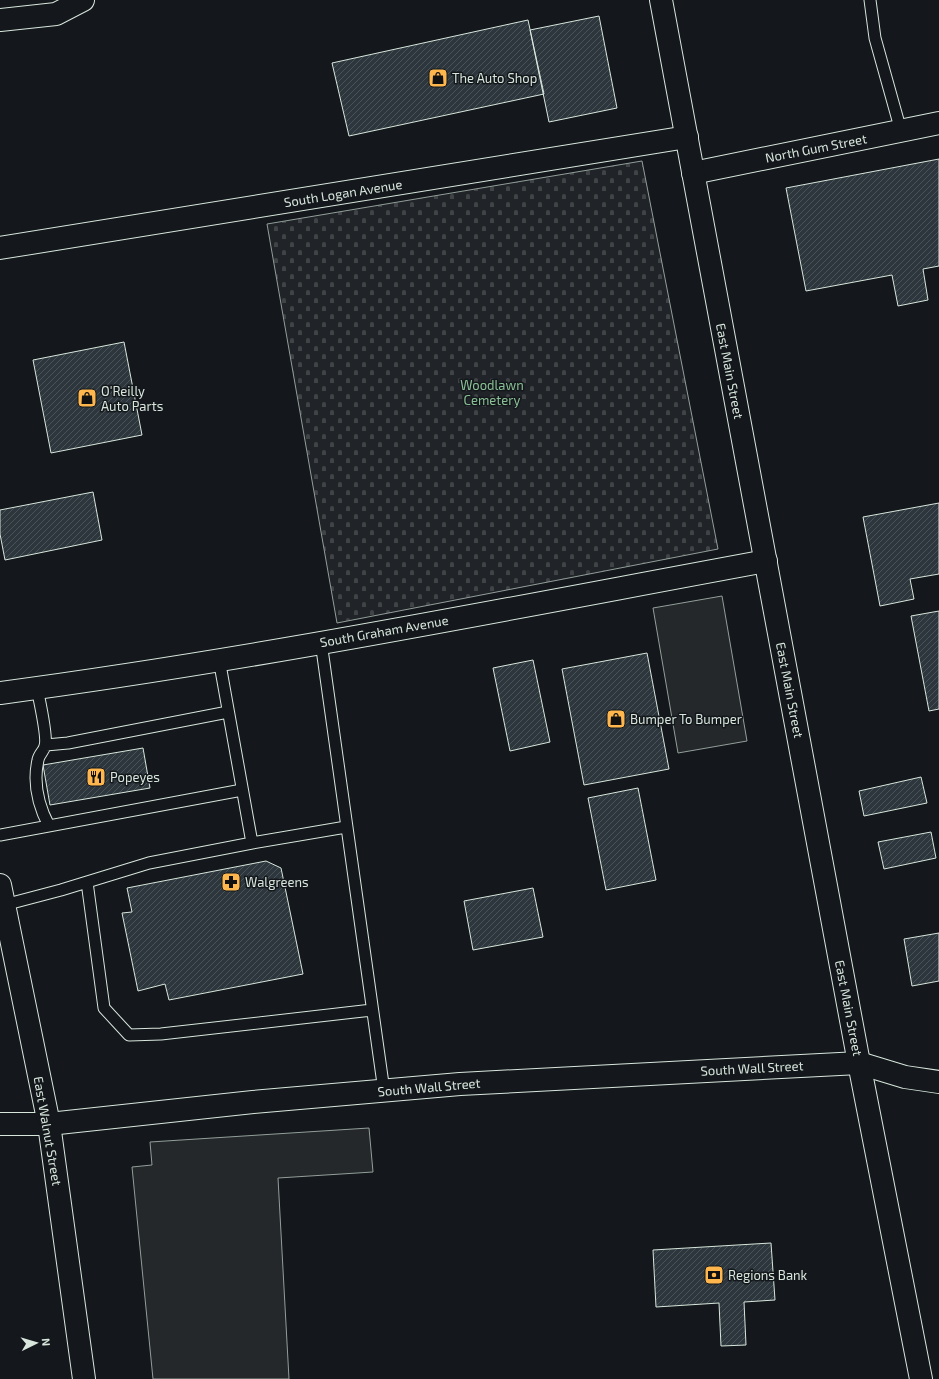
<svg xmlns="http://www.w3.org/2000/svg" width="939" height="1379" font-family="'Exo 2',sans-serif">
<style>
.cemetery{fill:url(#cemetery-stones);stroke:#939e99}
.parking{fill:#24282b;stroke:#939e99}
.building{fill:url(#building-hatch);stroke:#d8e6dc}
.lines{fill:none;stroke-linecap:round;stroke-linejoin:round}
.service-casing{stroke:#d8e6dc;stroke-width:13}
.minor-casing{stroke:#d8e6dc;stroke-width:24}
.tertiary-casing{stroke:#d8e6dc;stroke-width:24}
.secondary-casing{stroke:#d8e6dc;stroke-width:24}
.trunk-casing{stroke:#d8e6dc;stroke-width:24}
.service{stroke:#14181c;stroke-width:11}
.minor{stroke:#14181c;stroke-width:22}
.tertiary{stroke:#14181c;stroke-width:22}
.secondary{stroke:#14181c;stroke-width:22}
.trunk{stroke:#14181c;stroke-width:22}
.labels{text-anchor:middle;stroke-width:3;stroke-linejoin:round;paint-order:stroke}
.poi-label{font-size:13px;fill:#d8e6dc;stroke:#14181c;text-anchor:start}
.street-label{font-size:13px;fill:#d8e6dc;stroke:#14181c}
.park-label{font-size:13px;fill:#8ac095;stroke:#14181c}
</style>
<defs>
<pattern id="cemetery-stones" width="16" height="16" patternUnits="userSpaceOnUse"><rect width="16" height="16" fill="#202428"/><path d="M2 7V4a2 2 0 0 1 4 0v3zM10 15v-3a2 2 0 0 1 4 0v3z" fill="#404447"/></pattern>
<pattern id="building-hatch" width="6" height="6" patternUnits="userSpaceOnUse"><rect width="6" height="6" fill="#2c363c"/><path d="M-1 1l2-2M0 6l6-6M5 7l2-2" fill="none" stroke="#4a5358"/></pattern>
</defs>
<rect width="100%" height="100%" fill="#14181c"/>
<path class="cemetery" d="M642,161L718,549L337,623L267,224Z"/>
<path class="parking" d="M722,596L747,741L678,753L653,608Z
M369,1128L373,1172L278,1178L289,1379H153L132,1167L152,1165L150,1142Z"/>
<path class="building" d="M599,16L617,108L549,122L530,30Z
M528,20L544,94L349,136L332,63Z
M939,159V266L923,269L928,300L898,306L892,275L806,291L786,188Z
M124,342L142,435L51,453L33,360Z
M93,492L102,540L5,560L0,534V510Z
M939,503V574L910,579L914,599L880,606L863,517Z
M939,611V709L929,711L911,616Z
M647,653L669,769L584,785L562,669Z
M533,660L550,742L510,751L493,668Z
M143,748L150,788L50,805L43,765Z
M921,777L927,803L864,816L859,791Z
M638,788L656,880L606,890L588,798Z
M931,832L936,858L884,869L878,842Z
M266,861L281,868L303,974L169,1000L165,984L138,991L122,913L132,912L127,888Z
M533,888L543,937L473,950L464,901Z
M939,933V981L912,986L904,939Z
M771,1243L775,1300L744,1302L746,1345L721,1346L719,1303L656,1307L653,1250Z"/>
<g class="lines">
<g class="service-casing">
<path id="service" d="M870,0L875,38L901,131
M321,642L384,1091
M219,659L252,843
M37,688C39,699 48,737 45,746C44,751 39,754 38,760C33,782 38,805 49,826
M46,745L68,743L228,712
M0,835L242,790
M87,882L104,1008L129,1035L161,1034L372,1010
M4,905L61,890L149,863L252,843L346,827"/>
</g>
<g class="minor-casing">
<path id="minor" d="M0,20L56,14L83,0
M693,173L939,123
M0,248L687,137
M0,693C257,659 511,608 766,561"/>
</g>
<g class="tertiary-casing">
<path id="tertiary" d="M859,1063L905,1077L939,1082"/>
</g>
<g class="secondary-casing">
<path id="secondary" d="M0,1124H49L253,1102L460,1084L859,1063"/>
</g>
<g class="trunk-casing">
<path id="trunk" d="M661,0L859,1063L921,1379
M0,885L49,1124L84,1379"/>
</g>
<use href="#service" class="service"/>
<use href="#minor" class="minor"/>
<use href="#tertiary" class="tertiary"/>
<use href="#secondary" class="secondary"/>
<use href="#trunk" class="trunk"/>
</g>
<defs>
<g id="shop-square" transform="scale(1)"><rect x="-9" y="-9" width="18" height="18" rx="4" fill="#ffb74d" stroke="#14181c"/><path d="M-5-2.5h2.3a2.7 3.5 0 0 1 5.4 0H5L5.5 6h-11ZM-1.5-2.5h3a1.5 2.3 0 0 0-3 0Z" fill="#111"/></g>
<g id="restaurant-square" transform="scale(1)"><rect x="-9" y="-9" width="18" height="18" rx="4" fill="#ffb74d" stroke="#14181c"/><path d="M-5-6h1v4h1v-4h1v4h1v-4h1v5L-1.5 .5V6h-2V.5L-5-1ZM5-6V6H3V1.5H1.5Q1.5-4 5-6Z" fill="#111"/></g>
<g id="pharmacy-square" transform="scale(1)"><rect x="-9" y="-9" width="18" height="18" rx="4" fill="#ffb74d" stroke="#14181c"/><path d="M-2-6h4v4h4v4h-4v4h-4v-4h-4v-4h4Z" fill="#111"/></g>
<g id="bank-square" transform="scale(1)"><rect x="-9" y="-9" width="18" height="18" rx="4" fill="#ffb74d" stroke="#14181c"/><path d="M-6-4H6V4H-6ZM0-2.3a2.3 2.3 0 1 0 0 4.6a2.3 2.3 0 1 0 0-4.6Z" fill="#111"/></g>
</defs>
<g fill-rule="evenodd">
<use href="#shop-square" x="438" y="78"/>
<use href="#shop-square" x="87" y="398"/>
<use href="#shop-square" x="616" y="719"/>
<use href="#restaurant-square" x="96" y="777"/>
<use href="#pharmacy-square" x="231" y="882"/>
<use href="#bank-square" x="714" y="1275"/>
</g>
<g class="labels">
<g class="poi-label">
<text x="452" y="83">The Auto Shop</text>
<text x="101" y="396">O'Reilly<tspan x="101" dy="15">Auto Parts</tspan></text>
<text x="630" y="724">Bumper To Bumper</text>
<text x="110" y="782">Popeyes</text>
<text x="245" y="887">Walgreens</text>
<text x="728" y="1280">Regions Bank</text>
</g>
<g class="street-label">
<text transform="translate(816 148) rotate(-11)" y="5">North Gum Street</text>
<text transform="translate(343 193) rotate(-9)" y="5">South Logan Avenue</text>
<text transform="translate(730 371) rotate(79)" y="5">East Main Street</text>
<text transform="translate(384 631) rotate(-10)" y="5">South Graham Avenue</text>
<text transform="translate(790 690) rotate(79)" y="5">East Main Street</text>
<text transform="translate(849 1008) rotate(79)" y="5">East Main Street</text>
<text transform="translate(752 1068) rotate(-3)" y="5">South Wall Street</text>
<text transform="translate(429 1087) rotate(-5)" y="5">South Wall Street</text>
<text transform="translate(48 1131) rotate(80)" y="5">East Walnut Street</text>
</g>
<g class="park-label">
<text x="492" y="390">Woodlawn<tspan x="492" dy="15">Cemetery</tspan></text>
</g>
</g>
<g transform="translate(36 1343) rotate(85)" stroke="#14181c" stroke-width="3" paint-order="stroke">
<path d="M0-3L7 15L0 10L-7 15Z" fill="#d8e6dc"/>
<text y="-6" font-size="11" font-weight="bold" text-anchor="middle" fill="#d8e6dc">N</text>
</g>
</svg>
